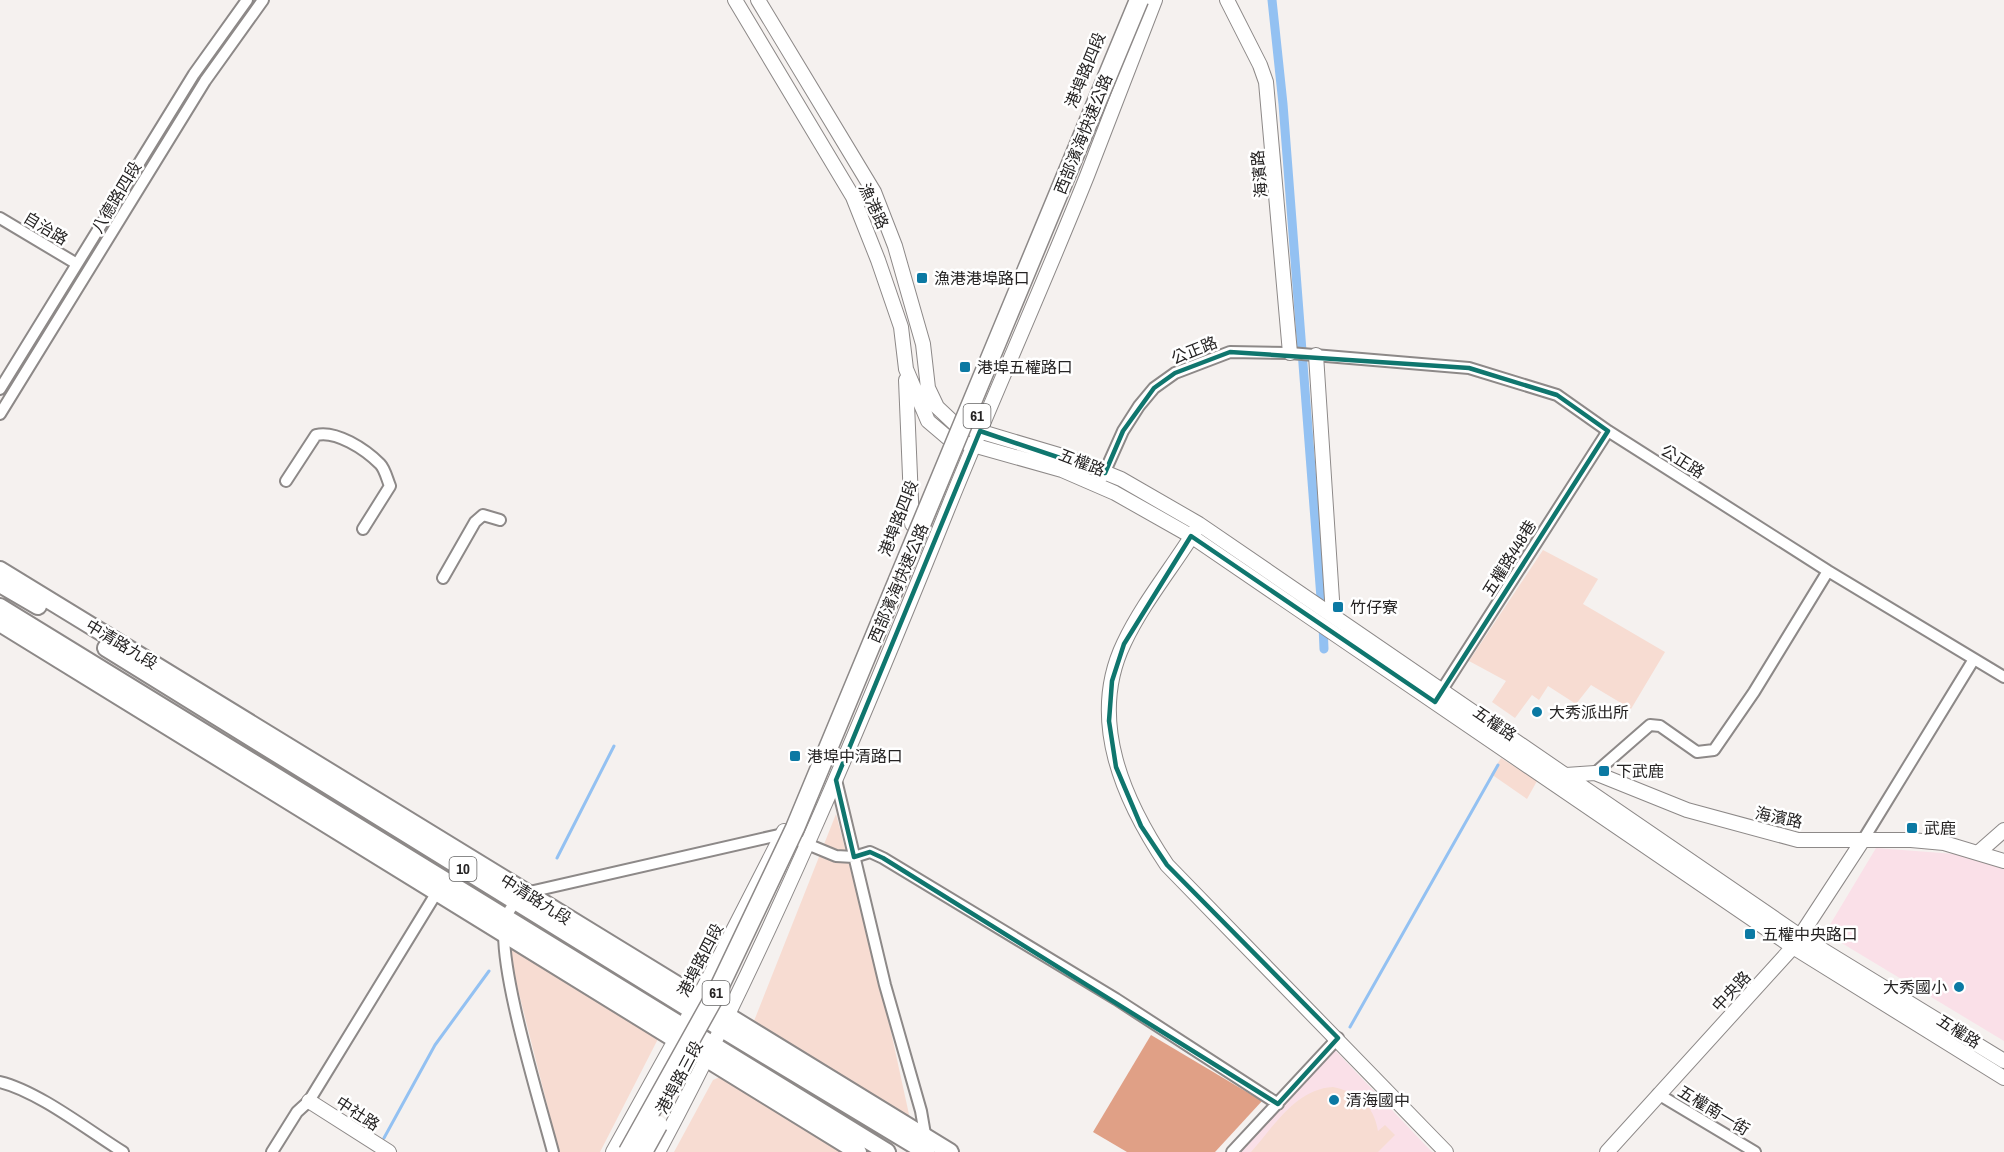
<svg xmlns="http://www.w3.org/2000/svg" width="2004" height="1152" font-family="'Archivo Narrow','Noto Sans TC',sans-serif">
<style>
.education{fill:#fae0e8}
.green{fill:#f7dcd2}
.forest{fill:#e0a086}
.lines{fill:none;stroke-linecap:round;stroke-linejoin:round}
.stream{stroke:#93c1f2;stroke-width:3}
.canal{stroke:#93c1f2;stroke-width:9}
.minor-casing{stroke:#8d8988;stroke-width:14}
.tertiary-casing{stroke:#8d8988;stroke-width:16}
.primary-casing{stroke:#8d8988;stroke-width:20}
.minor{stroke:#fff;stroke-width:10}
.tertiary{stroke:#fff;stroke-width:14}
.primary{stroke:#fff;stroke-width:16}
.trunk-bridge-casing{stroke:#8d8988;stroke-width:21;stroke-linecap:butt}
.trunk-bridge{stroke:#fff;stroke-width:18}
.marked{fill:none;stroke:#0f766e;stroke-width:4.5;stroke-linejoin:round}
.poi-dot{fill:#0b79a3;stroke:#fff;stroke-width:2}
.labels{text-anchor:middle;stroke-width:5;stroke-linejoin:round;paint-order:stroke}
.shield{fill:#fff;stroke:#666565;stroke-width:1.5}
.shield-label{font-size:15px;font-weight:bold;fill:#252323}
.street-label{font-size:16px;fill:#252323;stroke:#fff}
.poi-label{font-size:16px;fill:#252323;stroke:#fff;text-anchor:start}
</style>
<rect width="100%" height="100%" fill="#f5f1ef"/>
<path class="education" d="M1876,848L1955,854L2004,869V1041L1825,933Z
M1333,1048L1432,1152H1236Z"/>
<path class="green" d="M1543,550L1598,579L1583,604L1665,652L1631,709L1591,685L1576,704L1548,686L1539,700L1532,695L1515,718L1492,702L1506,681L1469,661Z
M1501,758L1537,781L1527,799L1491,774Z
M836,814L881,986L910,1119L754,1021Z
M506,942L660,1035L600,1152H559Z
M722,1076L844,1152H674L713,1080Z
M1333,1087C1357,1092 1374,1105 1378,1131L1385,1125L1395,1135L1378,1152H1251C1274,1126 1296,1089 1333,1087Z"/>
<path class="forest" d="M1151,1035L1262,1101L1215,1152H1127L1093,1132Z"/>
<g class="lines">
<path class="stream" d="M557,858L614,746
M1350,1027L1498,765
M384,1138L435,1045L489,971"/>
<path class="canal" d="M1272,0L1283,104L1322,611
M1323,625L1324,649"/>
<g class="minor-casing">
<path id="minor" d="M0,218L77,264
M0,389L194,74L247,0
M0,414L205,81L263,0
M1102,478L1123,431L1139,406L1154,388L1175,373L1230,352L1290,353L1469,368L1557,395L1608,431L1828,571L2004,677
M286,481L316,435C336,430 365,449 380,464C385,469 387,479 390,486L363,529
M443,578L475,522L483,515L500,520
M1438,696L1608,431
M1595,773L1650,725L1660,726L1697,752L1714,750L1754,692L1828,571
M836,780L885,985L921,1111L926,1140
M1863,840L1974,659
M0,1082C38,1091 89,1131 123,1152
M1658,1094L1755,1152
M272,1152L297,1112L309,1101L437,892
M553,1152C541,1106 494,956 506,918C509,908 517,900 525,893L783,834L836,856L854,857L870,852L883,858L1116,999L1278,1104
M1232,1152L1338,1038"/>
</g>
<g class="tertiary-casing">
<path id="tertiary" d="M735,0L853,197L878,260L901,327L906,369L928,421L948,438L1062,470L1115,493L1191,536L1793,947L2004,1078
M758,0L874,192L895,246L923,344L928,388L937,407L955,424L1069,458L1121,479L1199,524L1800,936L2004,1061
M1227,0L1260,65L1266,82L1290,353
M1316,355L1333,615
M906,380L912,524
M1195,531C1172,568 1143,603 1124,643C1087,720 1124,801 1167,865L1446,1152
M1566,775L1595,773L1687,810L1798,840H1911L1944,843L2004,861
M1979,852L2004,830
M309,1101L389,1152
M613,1152L698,999L784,831
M658,1152C769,944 860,727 948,508C993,397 1042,288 1087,176C1110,118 1132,59 1155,0
M1607,1152L1793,947L1863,840"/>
</g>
<g class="primary-casing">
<path id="primary" d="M0,570L950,1152
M0,584L38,606
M0,607L887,1152
M0,623L858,1152
M106,648L722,1029L926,1152"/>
</g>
<use href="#minor" class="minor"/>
<use href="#tertiary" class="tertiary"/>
<use href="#primary" class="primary"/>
<g class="trunk-bridge-casing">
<path id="trunk-bridge" d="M628,1152L716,994L795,828L1139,0
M643,1152L658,1125"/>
</g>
<use href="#trunk-bridge" class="trunk-bridge"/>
</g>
<path class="marked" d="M1230,352L1469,368L1557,395L1608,431L1435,702L1191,536L1124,644L1112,681L1109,721L1116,767L1141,826L1167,865L1338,1038L1278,1104L883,858L870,852L854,857L836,780L980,431L1105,473L1123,431L1154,388L1175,373Z"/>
<g class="poi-dot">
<rect x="916" y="272" width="12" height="12" rx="3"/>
<rect x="959" y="361" width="12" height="12" rx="3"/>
<rect x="1332" y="601" width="12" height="12" rx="3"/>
<circle cx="1537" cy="712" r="6"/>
<rect x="789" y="750" width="12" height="12" rx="3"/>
<rect x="1598" y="765" width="12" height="12" rx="3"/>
<rect x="1906" y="822" width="12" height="12" rx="3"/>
<rect x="1744" y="928" width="12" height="12" rx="3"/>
<circle cx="1959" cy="987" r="6"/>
<circle cx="1334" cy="1100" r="6"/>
</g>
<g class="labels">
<g class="shield">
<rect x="963.5" y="404" width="27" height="24" rx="4.5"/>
<rect x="449.5" y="857" width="27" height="24" rx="4.5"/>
<rect x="702.5" y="981" width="27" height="24" rx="4.5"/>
</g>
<g class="shield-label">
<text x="977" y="421">61</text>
<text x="463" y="874">10</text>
<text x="716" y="998">61</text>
</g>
<g class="street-label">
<text transform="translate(1085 70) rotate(-68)" y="6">港埠路四段</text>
<text transform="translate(1083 134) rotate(-68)" y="6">西部濱海快速公路</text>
<text transform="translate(1259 174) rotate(-95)" y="6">海濱路</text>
<text transform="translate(116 197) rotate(-59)" y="6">八德路四段</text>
<text transform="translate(874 206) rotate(65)" y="6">漁港路</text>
<text transform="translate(46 228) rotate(31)" y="6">自治路</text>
<text transform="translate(1194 350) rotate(-22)" y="6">公正路</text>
<text transform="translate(1683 461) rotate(32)" y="6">公正路</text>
<text transform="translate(1082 462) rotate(21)" y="6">五權路</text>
<text transform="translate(898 518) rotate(-69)" y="6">港埠路四段</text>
<text transform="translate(1509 558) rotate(-58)" y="6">五權路448巷</text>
<text transform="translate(898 583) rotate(-67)" y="6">西部濱海快速公路</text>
<text transform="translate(122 644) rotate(31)" y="6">中清路九段</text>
<text transform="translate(1495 723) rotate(34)" y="6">五權路</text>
<text transform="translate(1779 817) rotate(12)" y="6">海濱路</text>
<text transform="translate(536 899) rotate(32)" y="6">中清路九段</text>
<text transform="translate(700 960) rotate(-63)" y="6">港埠路四段</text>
<text transform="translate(1731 991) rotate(-47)" y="6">中央路</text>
<text transform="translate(1959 1031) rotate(32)" y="6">五權路</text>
<text transform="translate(679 1077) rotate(-62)" y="6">港埠路三段</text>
<text transform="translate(1714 1110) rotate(31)" y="6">五權南一街</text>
<text transform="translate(358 1113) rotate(33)" y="6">中社路</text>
</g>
<g class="poi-label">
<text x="934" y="284">漁港港埠路口</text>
<text x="977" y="373">港埠五權路口</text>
<text x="1350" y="613">竹仔寮</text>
<text x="1549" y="718">大秀派出所</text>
<text x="807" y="762">港埠中清路口</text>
<text x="1616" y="777">下武鹿</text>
<text x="1924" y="834">武鹿</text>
<text x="1762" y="940">五權中央路口</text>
<text x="1947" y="993" text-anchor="end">大秀國小</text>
<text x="1346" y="1106">清海國中</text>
</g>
</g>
</svg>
